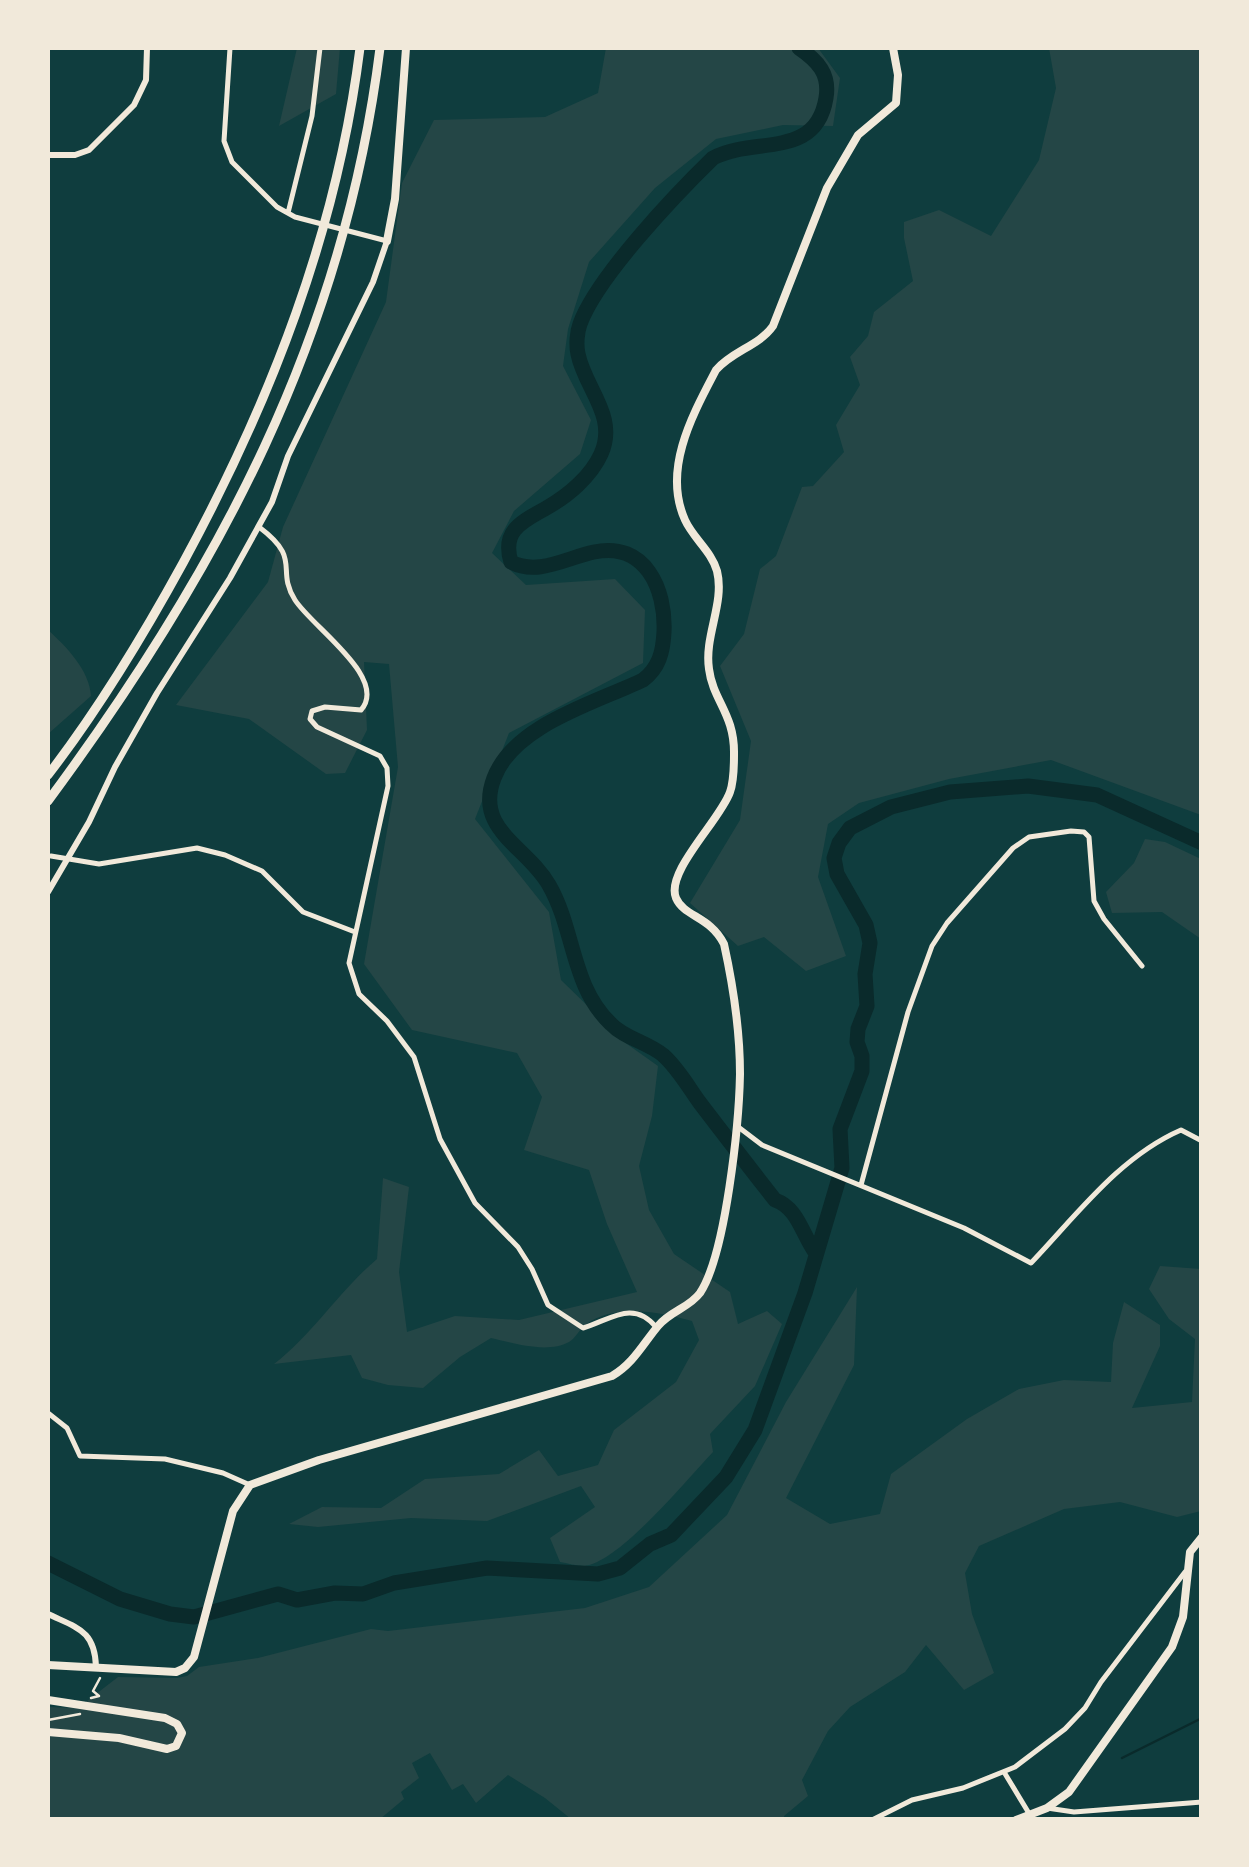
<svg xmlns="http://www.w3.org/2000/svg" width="1249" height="1867" font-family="'Source Serif 4',serif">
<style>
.green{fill:#244646}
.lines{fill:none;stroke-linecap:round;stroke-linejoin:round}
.stream{stroke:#0a2a2b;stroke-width:2.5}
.river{stroke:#0a2a2b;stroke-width:15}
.path{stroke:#f1e9da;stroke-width:2.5}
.minor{stroke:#f1e9da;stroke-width:5}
.tertiary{stroke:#f1e9da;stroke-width:6}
.primary{stroke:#f1e9da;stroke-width:8}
.motorway{stroke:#f1e9da;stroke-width:9}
</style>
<rect width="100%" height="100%" fill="#0f3d3e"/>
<path class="green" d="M297,48H340L336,94L279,126Z
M606,48H818L840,78L833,126L783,125L716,139L655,188L589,262L568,329L563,366L591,420L580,454L514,511L492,553L526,585L615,579L645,610L643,663L509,733L475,819L549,912L561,980L627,1044L658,1066L652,1116L639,1166L649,1210L674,1254L730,1292L738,1324L767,1311L782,1324L755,1386L710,1434L713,1452C688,1478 619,1563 584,1566C577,1566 567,1563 560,1562L550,1538L595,1507L581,1486L487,1521L411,1518L318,1527L289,1524L322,1507L381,1508L425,1479L499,1474L539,1450L558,1476L598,1465L614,1430L676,1382L699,1340L692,1321C660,1312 614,1303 585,1325C579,1330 575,1339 569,1342C547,1354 513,1343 491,1338L460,1357L423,1388L388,1385L362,1378L351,1355L274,1364C313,1334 339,1291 377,1259L383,1178L409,1187L399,1272L407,1332L455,1316L519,1320L637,1292L607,1224L589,1170L524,1150L542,1097L517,1053L412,1030L364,964L398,767L389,664L364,662L367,730L345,773L326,774L249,719L176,705L268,582L283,527L386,302L402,183L434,120L545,117L598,93Z
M1049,48H1201V815L1051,760L949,779L859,803L828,824L818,877L846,956L806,971L764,937L738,946L690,903L740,820L751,741L720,666L744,634L760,569L776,556L802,487L813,486L844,452L836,425L860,385L850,357L868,336L874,312L913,281L904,238V222L939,210L991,236L1039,160L1056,88Z
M48,630C66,646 90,671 91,696L48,734Z
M1145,839L1165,842L1201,859V939L1162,912L1112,913L1106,892L1134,863Z
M1160,1266L1201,1269V1511L1177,1517L1120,1502L1064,1509L979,1546L965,1573L972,1614L994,1673L964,1690L926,1645L905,1672L850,1707L828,1731L802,1780L808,1796L784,1816V1819H571L545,1798L508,1775L476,1803L463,1784L452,1790L430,1753L412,1763L419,1778L401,1792L404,1799L380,1819H48V1707L78,1708L118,1677L177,1678L187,1676L199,1667L258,1658L371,1629L388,1631L585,1608L649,1587L727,1515L786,1402L857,1287L854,1365L786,1498L830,1524L880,1514L891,1474L967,1419L1019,1389L1064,1380L1111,1382L1113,1343L1124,1302L1160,1325V1346L1132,1408L1192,1402L1195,1339L1169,1319L1149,1289Z"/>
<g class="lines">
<path class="stream" d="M1122,1758L1202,1718"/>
<path class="river" d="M799,48C818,61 830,74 826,98C816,160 754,136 713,158C676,194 597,277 580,324C577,332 576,345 578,354C585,389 618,416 601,454C591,476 569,495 548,507C524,521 501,529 511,562C538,576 566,558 594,552C645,541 666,589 664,632C663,652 659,668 643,680C595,703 514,725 494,778C474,830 527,846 549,885C575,930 571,986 611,1024C624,1038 647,1042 663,1055C678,1068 689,1088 700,1103C725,1136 750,1168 775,1200C798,1208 802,1234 815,1252
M48,1563L120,1599L170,1614L194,1617L278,1594L297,1600L335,1593L363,1594L394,1583L487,1568L598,1574L620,1568L650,1544L671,1535L726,1477L755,1430L805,1293L842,1168L840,1129L862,1071V1056L857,1042L858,1029L867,1006L865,974L870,943L866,925L837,874L834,858L839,843L850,828L891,807L950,792L1028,786L1097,795L1202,843"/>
<path class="path" d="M91,1698L99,1696L93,1691L100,1678
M48,1720L80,1714"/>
<path class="minor" d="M230,48L224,141L232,162L277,207L295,217L387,241
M288,213L312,116L320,48
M259,527C303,560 275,568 295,600C312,627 389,678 361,710L325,707L312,711L310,719L317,727L380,756L387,768L388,786L349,963L359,994L387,1021L414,1057L440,1139L475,1203L518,1247L532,1269L548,1305L583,1328C610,1320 633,1299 656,1327
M51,856L99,864L197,848L225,855L262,871L303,912L355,932
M737,1126L762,1145L964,1228L1031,1263C1076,1216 1119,1157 1181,1130L1202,1141
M861,1185L908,1012L932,946L947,923L1013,848L1029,837L1071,831L1084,832L1089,837L1094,901L1104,919L1142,966
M48,1413L67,1428L80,1456L165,1459L223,1473L250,1485
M1004,1772L1030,1815
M1047,1808L1074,1812L1202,1802
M872,1820L912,1800L963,1788L1015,1767L1065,1729L1085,1708L1101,1682L1185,1572"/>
<path class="tertiary" d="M48,155H75L89,150L134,105L146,80L147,48
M48,892L89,822L115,767L157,693L230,578L272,502L288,456L373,282L387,241
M48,1614C77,1628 95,1630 96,1667"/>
<path class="primary" d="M387,241L395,199L406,48
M48,1665L176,1672L185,1668L194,1657L233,1511L250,1485L319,1460L612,1376C633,1364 643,1344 658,1326C670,1311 689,1308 700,1293C726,1254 739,1123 740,1074C740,1032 733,985 724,944C710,916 684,917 676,898C665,872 721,819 730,792C734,781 734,767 734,755C735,714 713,701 709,669C704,636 725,603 717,571C712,552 693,538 685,520C662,469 693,414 716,370C732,351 759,346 773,326L827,188L858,135L896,103L898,75L893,48
M48,1700L165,1718L177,1724L182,1733L176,1746L167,1749L119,1738L48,1732
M1016,1820L1047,1808L1069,1792L1172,1647L1183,1617L1190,1552L1202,1537"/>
<path class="motorway" d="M48,775C99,709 143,636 183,563C271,401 337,231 360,48
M48,801C219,570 344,337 380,48"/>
</g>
<rect width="1249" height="1867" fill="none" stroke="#f1e9da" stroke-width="100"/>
</svg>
